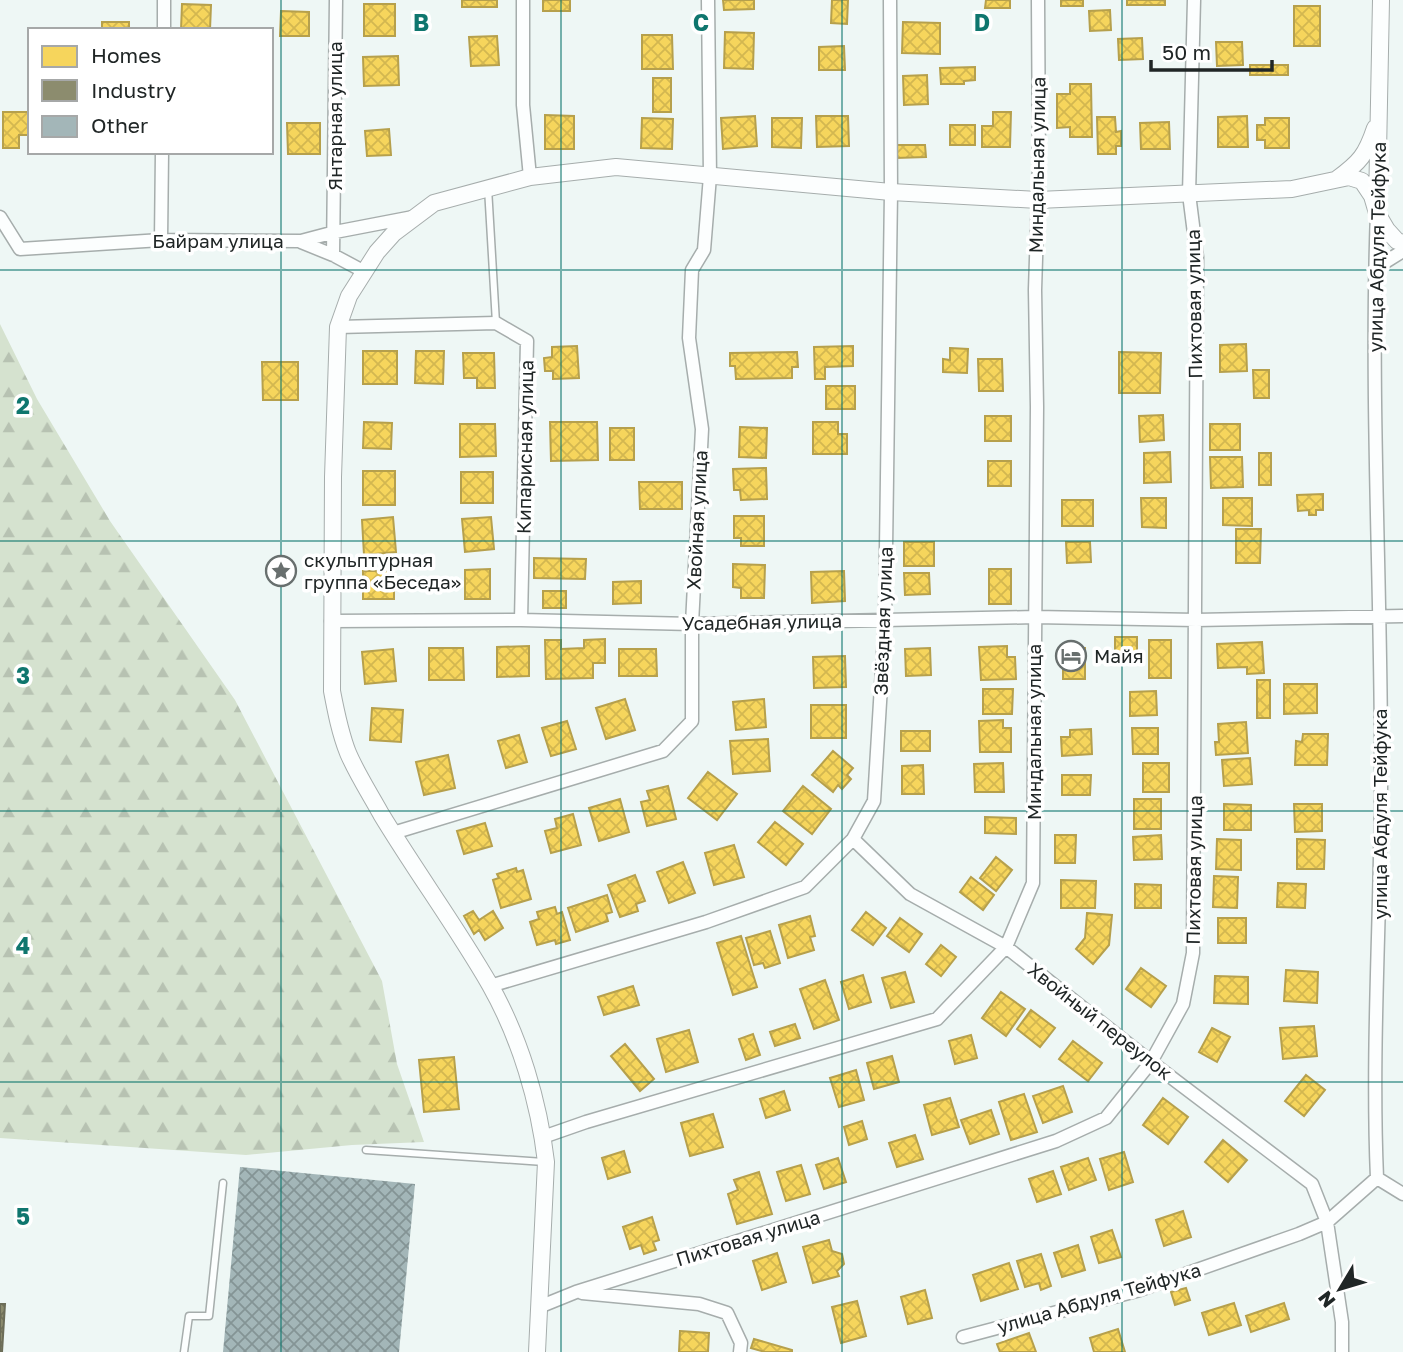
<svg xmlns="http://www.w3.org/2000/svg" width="1403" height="1352" font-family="'Golos Text',sans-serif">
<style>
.forest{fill:url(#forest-firs)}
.homes{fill:url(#homes-cross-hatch);stroke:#b6a04c;stroke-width:2}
.industry{fill:url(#industry-cross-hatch);stroke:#6c6d58;stroke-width:2}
.building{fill:url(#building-cross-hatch)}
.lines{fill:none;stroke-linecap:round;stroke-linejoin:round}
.service-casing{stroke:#a6adac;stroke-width:9}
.minor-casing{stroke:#a6adac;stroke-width:15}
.tertiary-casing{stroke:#a6adac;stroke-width:18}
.service{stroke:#fcfefe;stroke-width:6}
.minor{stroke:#fcfefe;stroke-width:12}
.tertiary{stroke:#fcfefe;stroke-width:16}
.grid{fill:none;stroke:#0f766e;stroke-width:2;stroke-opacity:0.55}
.labels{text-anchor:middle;stroke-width:7;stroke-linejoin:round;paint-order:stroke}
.street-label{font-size:19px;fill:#202626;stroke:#fff}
.poi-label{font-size:19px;fill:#202626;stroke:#fff;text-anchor:start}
.grid-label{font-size:23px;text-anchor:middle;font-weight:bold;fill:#0f766e;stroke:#fff;stroke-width:7;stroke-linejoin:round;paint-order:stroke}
</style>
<defs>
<pattern id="forest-firs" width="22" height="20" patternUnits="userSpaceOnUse" patternTransform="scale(1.75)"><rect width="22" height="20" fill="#d5e2cf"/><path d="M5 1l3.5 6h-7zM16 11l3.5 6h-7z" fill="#b7c2b2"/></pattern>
<pattern id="homes-cross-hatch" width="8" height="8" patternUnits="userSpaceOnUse" patternTransform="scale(1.75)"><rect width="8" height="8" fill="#f6d55c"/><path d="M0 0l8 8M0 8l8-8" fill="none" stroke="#d3b750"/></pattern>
<pattern id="industry-cross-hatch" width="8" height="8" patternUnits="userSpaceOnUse" patternTransform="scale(1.75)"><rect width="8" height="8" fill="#8c8c6e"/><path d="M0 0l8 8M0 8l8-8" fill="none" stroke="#72725a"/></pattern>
<pattern id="building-cross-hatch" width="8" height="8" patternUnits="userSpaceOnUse" patternTransform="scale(1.75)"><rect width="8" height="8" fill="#a3b6b8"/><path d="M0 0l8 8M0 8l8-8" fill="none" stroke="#849495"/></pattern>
</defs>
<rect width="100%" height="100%" fill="#eef7f5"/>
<path class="forest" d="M0,324L37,399L110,521L235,700L382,981L397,1064L424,1142L352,1145L246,1155L0,1138Z"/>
<path class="homes" d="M462,0H497V7H462Z
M543,0H570V11H543Z
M723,0H754V9L724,10Z
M832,0H848L847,24L831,23Z
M986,0H1010V8H985Z
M1061,0H1083V6H1061Z
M1127,0H1165V5H1127Z
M182,4L211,5L210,30H181Z
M364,4H395V36H364Z
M1294,6H1320V46H1294Z
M1110,10L1111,30L1090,31L1089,11Z
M281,11L309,12V36H280Z
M102,22H129V30H102Z
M903,22L940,23V54L902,53Z
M725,32L754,33L753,69L724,68Z
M642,35H672L673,69H642Z
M497,36L499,65L471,66L469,37Z
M1142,38L1143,59L1119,60L1118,39Z
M1216,42H1242L1243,65L1217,66Z
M844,46L845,70H819V47Z
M398,56L399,85L364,86L363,57Z
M1250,65H1288V75H1250Z
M975,67V80L964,81V84H941L940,68Z
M927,75L928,104L904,105L903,76Z
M653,78H671V112H653Z
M1070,84H1091L1092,137H1070V127L1057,128V94H1070Z
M3,112H30V135H19V148H3Z
M993,112H1011L1010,147H982V126H993Z
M545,115L574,116V149H545Z
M755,116L757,146L723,149L721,118Z
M816,116H848L849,146L817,147Z
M1247,116L1248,147H1218V117Z
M1097,117H1115L1116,132L1121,131V146H1116V154H1098Z
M642,118L673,119L672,149L641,148Z
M772,118H802L801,148L772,147Z
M1265,118H1289V148H1265V140H1257V125H1265Z
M1169,122L1170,149H1141L1140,123Z
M287,123H320V154H288Z
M950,125H975V145H950Z
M389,129L391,155L367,156L365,131Z
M896,145H925L926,157L896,158Z
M1246,344L1247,371L1220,372V345Z
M577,346L579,378L553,379V371H545L544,358L552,357V347Z
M853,346V366L825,367V379H815L814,347Z
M950,348L968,349L967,373L943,372V359L950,360Z
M363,351H397V384H363Z
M416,351H444L443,384L415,383Z
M797,352L798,367H792V378L736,379L735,366H730V353Z
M1119,352L1161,353L1160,393H1119Z
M463,353H494L495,388H477V378H464Z
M978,359H1002L1003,391H979Z
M262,362H298V400H263Z
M1253,370H1269V398H1254Z
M826,386H855V409H826Z
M1163,415L1164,440L1140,442L1139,416Z
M985,416H1011V441H985Z
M364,422L392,423L391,449L363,448Z
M550,422H597L598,460L551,461Z
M813,422H838V434H847V454H813Z
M460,424H495L496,456L460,457Z
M1210,424H1240V450H1210Z
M740,427L767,428L766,458L739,457Z
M610,428H634V460H610Z
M1170,452L1171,482L1144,483V453Z
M1259,453H1271V485H1259Z
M1210,457H1242L1243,487L1211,488Z
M988,461H1011V486H988Z
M766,468L767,499L741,500L740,490H734L733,469Z
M363,471H395V505H363Z
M461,472H493V503H461Z
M639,482H682V509H640Z
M1323,494V510H1316V515H1309V510L1298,511L1297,495Z
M1141,498H1166V528L1142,527Z
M1223,498H1252V526L1223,525Z
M1062,500H1093V526H1062Z
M734,516H764V546H741V538H734Z
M393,517L396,552L364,555L362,520Z
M491,517L494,549L465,552L462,519Z
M1236,529H1261L1260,563H1236Z
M904,542H934V566H904Z
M1066,542H1090L1091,562L1067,563Z
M534,558L586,559L585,579L534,578Z
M733,564L765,565L764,598H741V588L733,587Z
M490,569V599H465V570Z
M989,569H1011V604H989Z
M363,571H394V599H363Z
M844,571L845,601L812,603L811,572Z
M904,573H929L930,594L905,595Z
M641,581V603L613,604V582Z
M543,591H566V608H543Z
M1115,637H1137V654H1115Z
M605,639V663H593V678L546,679L545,640H561V649L584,648V640Z
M1149,640H1171V678H1149Z
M1262,642L1264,673L1247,674V667L1218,668L1217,644Z
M529,646V676L497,677V647Z
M1007,646V657H1015L1016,679L981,680L979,647Z
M429,648H463L464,680H429Z
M930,648L931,675L906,676L905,649Z
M1063,648H1085V679H1063Z
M393,649L396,681L365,684L362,652Z
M619,649H656L657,676H619Z
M845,656L846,687L814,688L813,657Z
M1257,680H1270V718H1257Z
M1284,684H1317V713L1284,714Z
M983,689H1013L1012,714H983Z
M1156,691L1157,715L1130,716V692Z
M625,699L635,730L606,739L596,708Z
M764,699L766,727L736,730L733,702Z
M811,705H846V738H811Z
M372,708L403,710L401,742L370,740Z
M1003,720V728H1011V752H980L979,721Z
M567,721L576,749L551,756L542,728Z
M1246,722L1248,753L1216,755L1215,742H1219L1218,724Z
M1132,728H1158V754H1133Z
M1091,729L1092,754L1062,756L1061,737H1070V730Z
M901,731H930V751H901Z
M1303,734H1328L1327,765H1295L1296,741L1302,742Z
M519,735L527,762L506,768L498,741Z
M768,739L770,771L733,774L730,741Z
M833,751L853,768L847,775L851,779L842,789L838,785L833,792L812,775Z
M448,755L455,788L424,795L416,762Z
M1250,758L1252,784L1224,786L1222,760Z
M1003,763L1004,792H975L974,764Z
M1143,763H1169V792H1143Z
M923,765L924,794H902V766Z
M708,772L737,794L717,820L688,798Z
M1062,775H1091L1090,795H1062Z
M668,786L676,819L647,826L641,802L650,800L647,791Z
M803,786L831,809L812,834L783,811Z
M620,799L629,832L599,841L589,808Z
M1134,799H1161V829H1134Z
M1224,804L1251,805V830H1224Z
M1294,804H1322V831L1295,832Z
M573,814L581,845L551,853L545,831L557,828L555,819Z
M985,817L1016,818V834L985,833Z
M775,822L803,844L786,865L758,842Z
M485,823L492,846L464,854L457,831Z
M1055,835H1076L1075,863H1055Z
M1161,835L1162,859L1134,860L1133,837Z
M1217,839L1241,840V870L1216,869Z
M1297,839L1325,840L1324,869H1297Z
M734,845L744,877L714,885L705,853Z
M996,857L1012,870L996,891L980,878Z
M683,862L695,893L669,903L657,872Z
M516,868L517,872L523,870L531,899L501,908L493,880L499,878L497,874Z
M635,875L645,901L636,904L638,911L620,917L608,885Z
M1214,876L1238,877L1237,908L1213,907Z
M971,877L994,895L983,910L960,892Z
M1061,880L1096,881L1095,908H1061Z
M1278,883L1306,884L1305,908L1277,907Z
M1135,884L1161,885V908H1135Z
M607,895L612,912L606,914L608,921L576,932L568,908Z
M555,907L557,914L562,912L570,940L556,944L555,940L537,945L530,922L539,919L537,912Z
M473,911L479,920L493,911L503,928L485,940L479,930L474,934L464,916Z
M866,912L886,928L873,945L852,930Z
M1087,913L1112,915L1109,945L1093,964L1076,949L1085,938Z
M810,916L815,936L810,937L814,950L788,958L779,925Z
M900,918L922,934L909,952L887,936Z
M1218,918H1246V943H1218Z
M770,931L780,963L765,968L763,963L754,965L746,938Z
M741,936L757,987L733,995L717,943Z
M941,945L956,957L941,976L926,964Z
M1141,968L1166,986L1151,1007L1126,989Z
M1286,970L1318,972L1317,1003L1284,1001Z
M905,972L914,1002L891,1008L882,978Z
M863,975L871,1002L849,1009L841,982Z
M1215,976L1248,977V1004L1214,1003Z
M825,980L839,1020L814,1029L800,989Z
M633,986L639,1005L604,1015L598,997Z
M1001,992L1025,1009L1006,1036L982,1018Z
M1031,1010L1055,1028L1040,1047L1017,1029Z
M795,1024L800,1038L775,1046L770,1032Z
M1314,1026L1317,1056L1283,1059L1280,1028Z
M1212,1028L1230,1037L1217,1062L1199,1052Z
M689,1030L698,1062L666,1072L657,1039Z
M753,1034L760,1055L746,1060L739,1039Z
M971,1035L977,1058L955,1064L949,1041Z
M1073,1041L1102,1063L1088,1081L1059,1059Z
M625,1044L654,1079L640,1091L611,1056Z
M892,1056L899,1082L874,1089L867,1063Z
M454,1057L459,1109L424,1112L419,1060Z
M856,1070L864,1100L839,1107L830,1078Z
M1306,1075L1325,1090L1304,1116L1285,1101Z
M1063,1086L1072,1112L1043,1123L1033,1096Z
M784,1091L790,1110L766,1118L760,1099Z
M1024,1094L1037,1132L1011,1140L999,1102Z
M950,1098L959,1127L932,1135L924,1105Z
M1163,1098L1188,1117L1168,1144L1143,1125Z
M991,1110L999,1134L970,1144L961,1120Z
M713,1114L723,1147L690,1156L681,1123Z
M862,1121L867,1139L849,1145L844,1127Z
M915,1135L923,1159L897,1167L889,1143Z
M1223,1140L1247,1160L1228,1182L1205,1162Z
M624,1151L630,1172L608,1179L602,1158Z
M1124,1152L1133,1182L1109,1190L1100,1159Z
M838,1158L846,1182L824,1189L816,1165Z
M1088,1158L1096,1180L1069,1190L1061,1167Z
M801,1165L810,1194L786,1201L777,1172Z
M1053,1171L1061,1194L1037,1202L1029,1179Z
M759,1172L772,1214L737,1224L728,1194L738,1190L734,1180Z
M1183,1211L1191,1237L1164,1246L1156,1220Z
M652,1217L659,1240L653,1242L656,1250L644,1254L641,1245L630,1249L623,1227Z
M1112,1230L1121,1257L1099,1263L1091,1237Z
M829,1240L832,1251L842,1254L844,1264L837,1271L839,1276L813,1283L803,1247Z
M1078,1245L1085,1270L1062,1277L1054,1253Z
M777,1253L786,1282L762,1290L753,1261Z
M1041,1254L1051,1286L1041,1290L1039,1283L1025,1287L1017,1261Z
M1009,1263L1018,1289L981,1301L973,1275Z
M1186,1288L1190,1300L1175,1305L1171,1292Z
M925,1290L932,1318L908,1324L901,1297Z
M857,1301L866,1336L841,1343L832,1307Z
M1234,1303L1241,1325L1209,1335L1202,1313Z
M1284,1303L1289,1319L1251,1332L1246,1316Z
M1118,1329L1125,1352H1094L1090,1338Z
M680,1331L709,1333L708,1352H679Z
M1029,1333L1036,1352H1000L997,1344Z
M754,1339L792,1350V1352H765L751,1348Z"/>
<path class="industry" d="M0,1304H5L2,1352H0Z"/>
<path class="building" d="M240,1167L415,1184L399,1352H223Z"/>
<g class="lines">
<g class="service-casing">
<path id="service" d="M488,188L496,323
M366,1150L544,1162
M184,1352L189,1316H209L223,1183"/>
</g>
<g class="minor-casing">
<path id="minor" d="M523,0V105L530,177
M164,30V0
M0,217L20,249L161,240L301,241L335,232L413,217
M161,240L162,152
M301,242L333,255L363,271
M333,255L336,0
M1377,276L1382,264L1403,251
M338,327L496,323L527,341L521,620
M331,621L521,620L692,624L1035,617L1196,620L1403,616
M393,833L663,751L692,721V624L702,429L689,338L692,270L704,250L710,176L708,0
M853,839L910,894L1006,947L1151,1062L1312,1184L1327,1222L1342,1322V1352
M490,986L706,922L805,887L853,839L874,801L885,620L891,192L890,0
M543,1137L586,1122L937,1019L1006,947L1033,883L1037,407L1035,290L1039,165L1038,0
M1377,1178L1403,1194
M582,1293L699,1304L727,1313L741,1343L740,1352
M539,1307L576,1292L1056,1141L1106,1118L1151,1062L1183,1004L1193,953L1197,257L1189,194L1194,0
M963,1337L1140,1290L1299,1234L1327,1222L1377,1178C1371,1039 1382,899 1381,759C1381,577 1370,395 1377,213"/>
</g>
<g class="tertiary-casing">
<path id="tertiary" d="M1337,179C1360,162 1366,155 1375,128
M1377,204L1381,0
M537,1352L546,1162C539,1102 520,1038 490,985C456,926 416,872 381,814C370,794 357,774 348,753C340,733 336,712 332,691L333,477L338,327L349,296L377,252L394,233L434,203L530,177L616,167L891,192L1038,200L1292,189L1349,177L1362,181L1372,196L1377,213L1387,230L1397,241L1403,243"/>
</g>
<use href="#service" class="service"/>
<use href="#minor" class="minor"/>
<use href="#tertiary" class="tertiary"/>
</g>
<path class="grid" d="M281,0V1352M561,0V1352M842,0V1352M1122,0V1352M0,270H1403M0,541H1403M0,811H1403M0,1082H1403"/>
<defs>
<g id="sight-ring" transform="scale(1.575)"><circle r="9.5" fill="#fff" stroke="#686f6e" stroke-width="1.5"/><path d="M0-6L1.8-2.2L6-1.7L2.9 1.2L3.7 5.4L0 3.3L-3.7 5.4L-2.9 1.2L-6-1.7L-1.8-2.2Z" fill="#686f6e"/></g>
<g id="hotel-ring" transform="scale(1.575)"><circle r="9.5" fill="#fff" stroke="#686f6e" stroke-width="1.5"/><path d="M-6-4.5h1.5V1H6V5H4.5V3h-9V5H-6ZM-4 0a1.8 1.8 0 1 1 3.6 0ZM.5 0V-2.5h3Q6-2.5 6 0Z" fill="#686f6e"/></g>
</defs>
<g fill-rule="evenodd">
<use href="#sight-ring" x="281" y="571"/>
<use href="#hotel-ring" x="1071" y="656"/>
</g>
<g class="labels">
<g class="street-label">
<text transform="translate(335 116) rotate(-90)" y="7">Янтарная улица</text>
<text transform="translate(1037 165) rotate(-89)" y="7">Миндальная улица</text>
<text x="218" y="248">Байрам улица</text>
<text transform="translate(1377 247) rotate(-89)" y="7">улица Абдуля Тейфука</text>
<text transform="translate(1194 304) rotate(-91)" y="7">Пихтовая улица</text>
<text transform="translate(525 447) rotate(-89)" y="7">Кипарисная улица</text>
<text transform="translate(697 520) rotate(-87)" y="7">Хвойная улица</text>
<text transform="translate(883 621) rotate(-88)" y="7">Звёздная улица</text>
<text transform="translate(762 622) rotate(-1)" y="7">Усадебная улица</text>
<text transform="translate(1034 732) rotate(-90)" y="7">Миндальная улица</text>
<text transform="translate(1380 814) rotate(-90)" y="7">улица Абдуля Тейфука</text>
<text transform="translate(1194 870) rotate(-89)" y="7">Пихтовая улица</text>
<text transform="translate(1100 1021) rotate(38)" y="7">Хвойный переулок</text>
<text transform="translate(748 1238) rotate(-17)" y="7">Пихтовая улица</text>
<text transform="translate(1099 1298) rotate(-16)" y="7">улица Абдуля Тейфука</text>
</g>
<g class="poi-label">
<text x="304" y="567">скульптурная<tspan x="304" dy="22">группа «Беседа»</tspan></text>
<text x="1094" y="663">Майя</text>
</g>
</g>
<g class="grid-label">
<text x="421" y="31">B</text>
<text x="701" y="31">C</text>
<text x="982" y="31">D</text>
<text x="23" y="414">2</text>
<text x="23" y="684">3</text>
<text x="23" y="954">4</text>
<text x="23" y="1225">5</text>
</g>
<rect x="28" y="28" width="245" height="126" fill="#ffffff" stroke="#a6a8a8" stroke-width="2"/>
<rect x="42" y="46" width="35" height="21" fill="#f6d55c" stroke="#a6a8a8" stroke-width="2"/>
<text x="91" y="63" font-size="21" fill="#202626">Homes</text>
<rect x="42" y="80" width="35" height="21" fill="#8c8c6e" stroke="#a6a8a8" stroke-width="2"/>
<text x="91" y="98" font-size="21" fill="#202626">Industry</text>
<rect x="42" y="116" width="35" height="21" fill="#a3b6b8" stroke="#a6a8a8" stroke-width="2"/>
<text x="91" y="133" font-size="21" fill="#202626">Other</text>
<g transform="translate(1340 1289) rotate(232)" stroke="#ffffff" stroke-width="5" paint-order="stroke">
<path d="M0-5L12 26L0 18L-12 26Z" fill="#202626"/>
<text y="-10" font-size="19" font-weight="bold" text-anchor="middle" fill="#202626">N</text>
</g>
<path d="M1151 60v10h121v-10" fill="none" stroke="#202626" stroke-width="3.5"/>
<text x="1162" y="60" font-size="21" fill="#202626" stroke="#ffffff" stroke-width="5" paint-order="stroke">50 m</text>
</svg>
